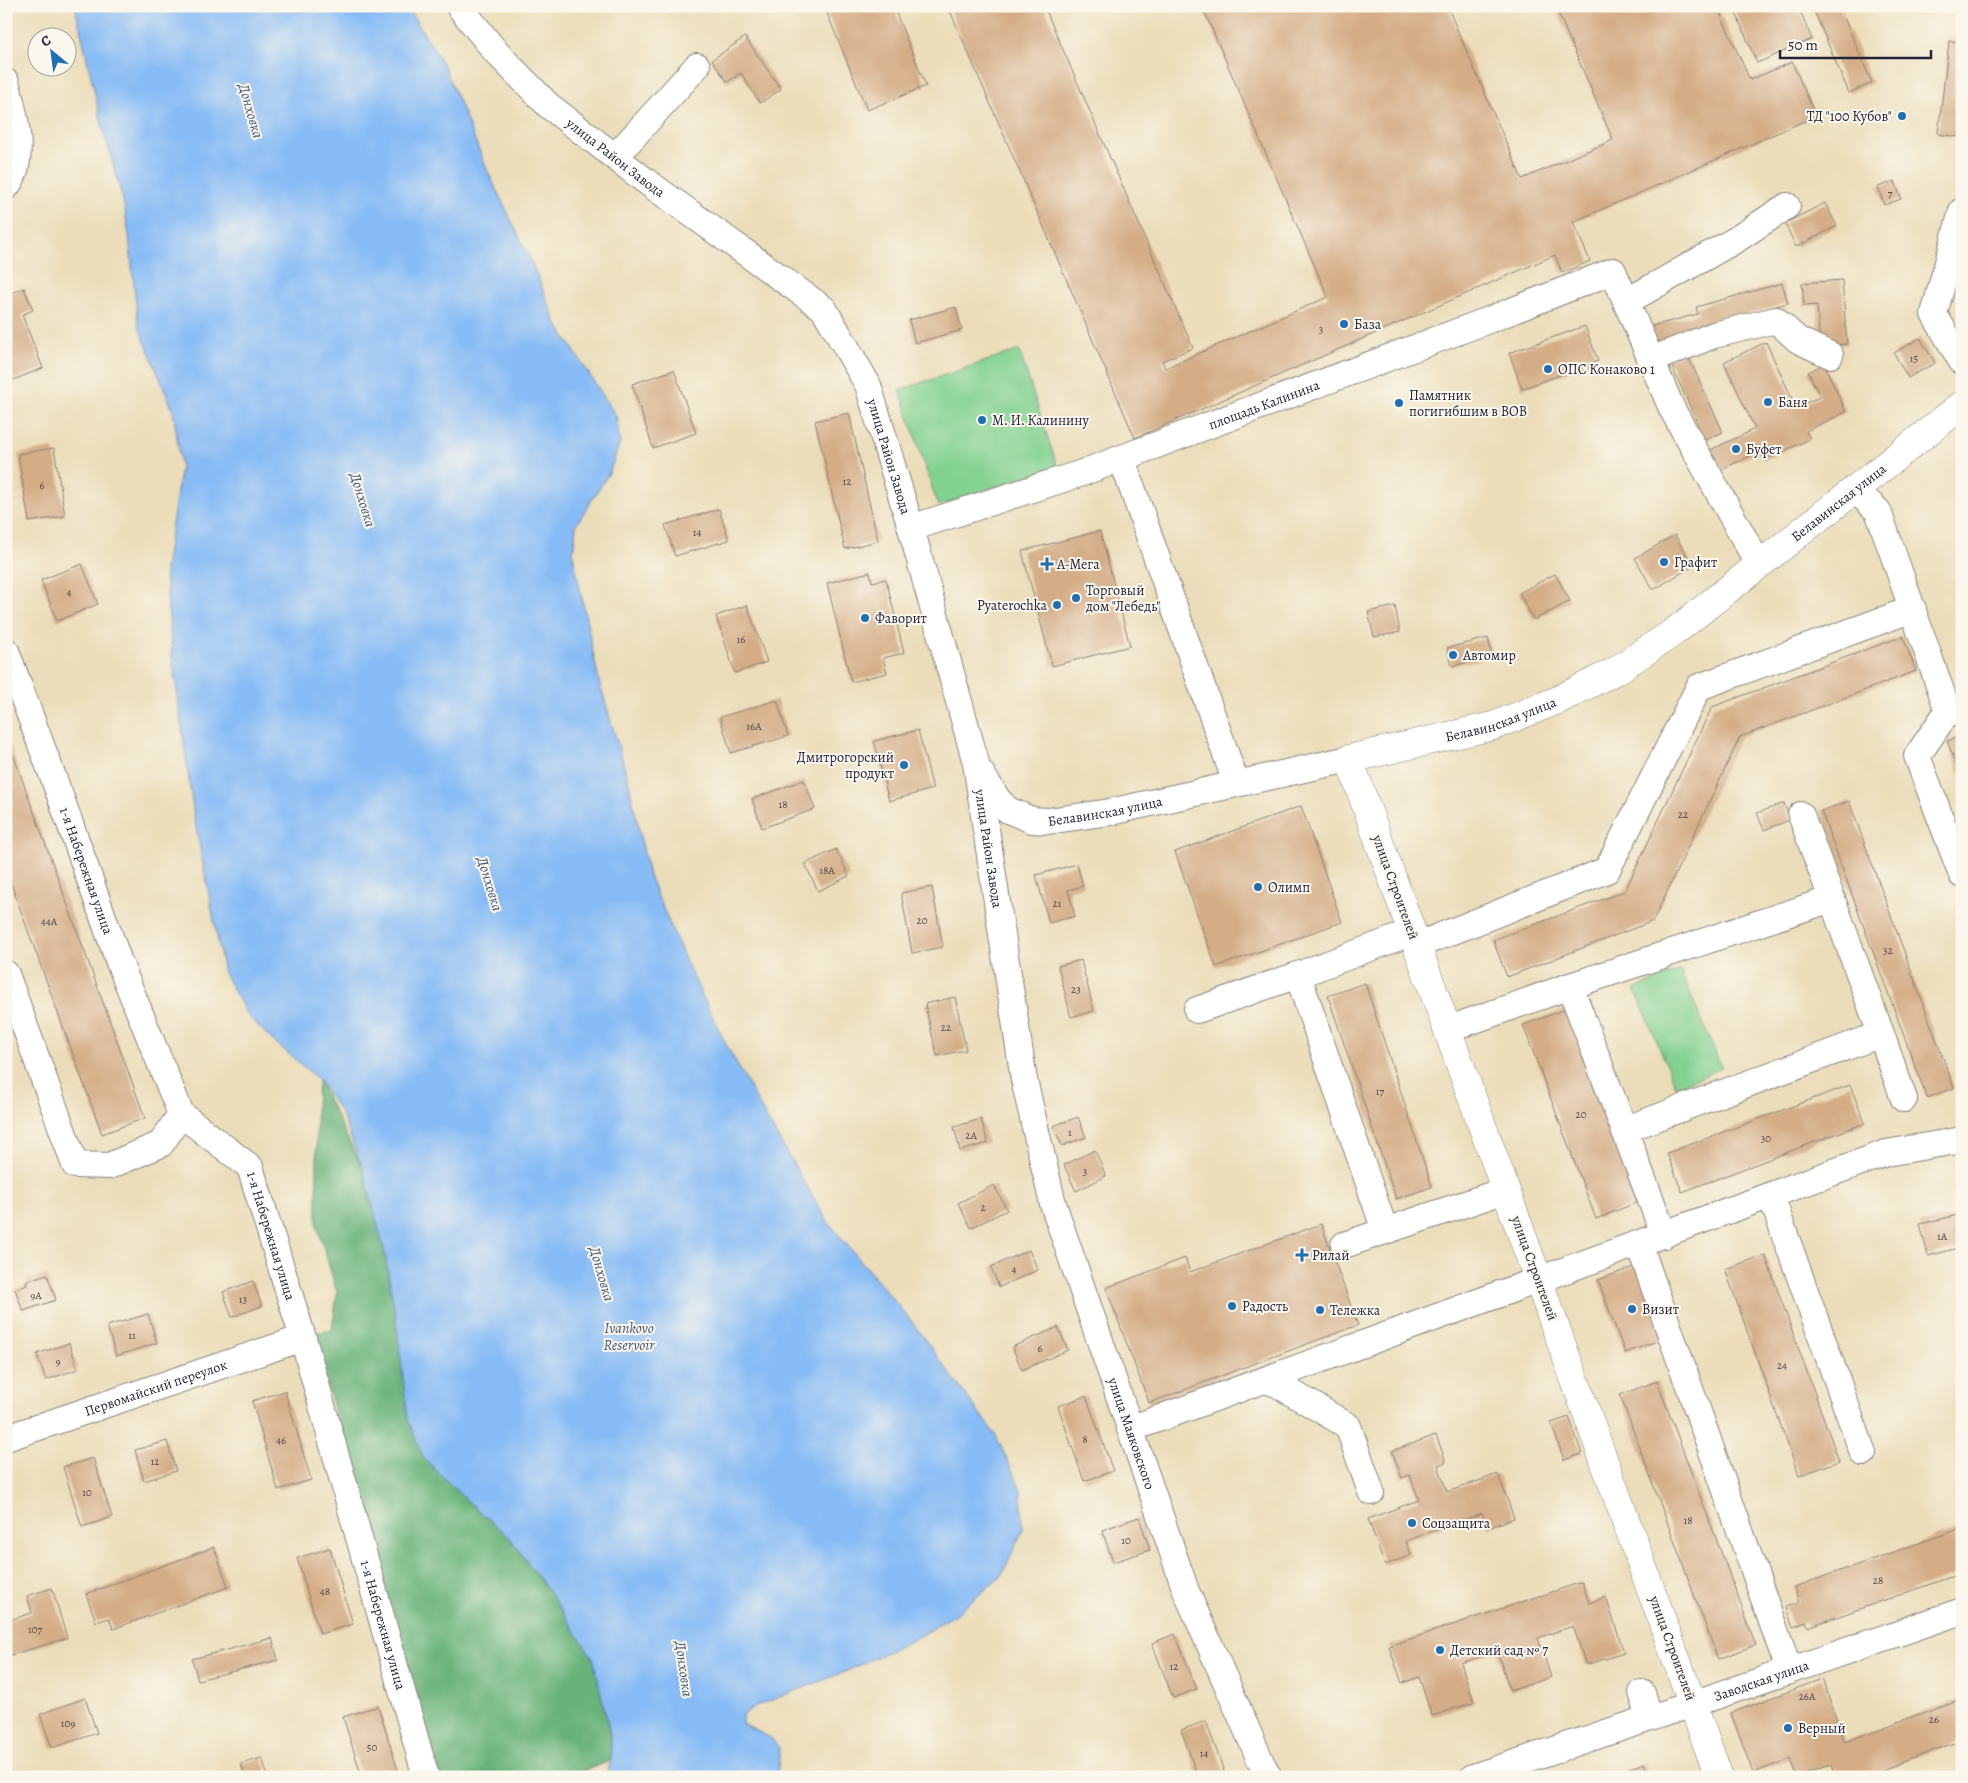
<svg xmlns="http://www.w3.org/2000/svg" width="1968" height="1783" font-family="Alegreya,serif">
<style>
.green{fill:#82d190;stroke:#527a66}
.forest{fill:#69b37a;stroke:#466a5a}
.water{fill:#87bbf5;stroke:#546e98}
.building{fill:#d4ad87}
.lines{fill:none;stroke-linecap:round;stroke-linejoin:round}
.minor-casing{stroke:#86807a;stroke-width:28}
.major-casing{stroke:#86807a;stroke-width:29}
.minor{stroke:#fff;stroke-width:26}
.major{stroke:#fff;stroke-width:28}
.poi-dot{fill:#1f6fb2;stroke:#fbf7ec;stroke-width:2}
.labels{text-anchor:middle;stroke-width:4;stroke-linejoin:round;paint-order:stroke}
.number-label{font-size:11px;fill:#4e454e}
.poi-label{font-size:14px;fill:#22223b;stroke:#fbf7ec;text-anchor:start}
.street-label{font-size:14px;fill:#22223b;stroke:#fbf7ec}
.water-label{font-size:15px;font-style:italic;fill:#45587c;stroke:#fbf7ec}
</style>
<rect width="100%" height="100%" fill="#fbf7ec"/>
<filter id="ink" filterUnits="userSpaceOnUse"><feTurbulence type="fractalNoise" baseFrequency=".02" numOctaves="2"/><feDisplacementMap in="SourceGraphic" scale="10" xChannelSelector="R" yChannelSelector="G"/><feConvolveMatrix kernelMatrix="1 2 1 2 8 2 1 2 1" color-interpolation-filters="sRGB"/></filter>
<filter id="wash" filterUnits="userSpaceOnUse"><feTurbulence type="fractalNoise" baseFrequency=".0096" numOctaves="4" result="noise"/><feDisplacementMap in="SourceGraphic" scale="20" xChannelSelector="R" yChannelSelector="G"/><feGaussianBlur stdDeviation="1.12" result="paint"/><feColorMatrix in="noise" values="0 0 0 0 0 0 0 0 0 0 0 0 0 0 0 0 0 1.4 0 .05"/><feComposite in="paint" operator="in"/></filter>
<g filter="url(#wash)">
<rect width="100%" height="100%" fill="#ebddb9"/>
<path class="green" d="M1019,350L1057,466L938,506L900,390Z
M1680,970L1722,1068L1676,1087L1635,989Z"/>
<path class="forest" d="M318,1079L363,1169L384,1249L396,1319L464,1498L510,1538L547,1589L593,1658L611,1738V1761L566,1777H441L312,1333L332,1330L337,1293L317,1226L316,1104Z"/>
<path class="water" d="M75,6H407L444,66L489,174L531,261L557,324L616,416L620,443L609,473L576,525L573,555L599,681L628,779L649,876L687,964L726,1044L769,1123L828,1222L912,1322L996,1436L1021,1489L1023,1529L1001,1577L957,1613L913,1640L842,1673L759,1705L742,1715V1724L771,1738L780,1749L777,1777H605L611,1761V1738L593,1658L547,1589L510,1538L464,1498L423,1457L408,1419L396,1319L384,1249L363,1169L341,1113L318,1079L270,1038L247,1015L224,973L194,817L172,656L165,569L181,466L173,410L138,325L129,235L123,200L102,125Z"/>
<g id="blocks">
<path class="building" d="M824,6H893L926,86L867,110Z
M948,6H1044L1193,348L1162,361L1165,368L1328,297L1202,6H1447L1522,179L1613,140L1556,8L1559,6H1717L1750,80L1792,62L1816,116L1573,222L1590,261L1562,273L1555,255L1135,438Z
M1733,6H1798L1812,39L1757,63Z
M1812,6H1839L1872,83L1849,93Z
M745,37L781,89L760,103L741,73L727,82L712,60Z
M1949,41L1962,42V112L1959,137L1938,134Z
M1895,181L1901,199L1884,205L1878,187Z
M1825,203L1837,226L1796,247L1785,223Z
M1842,280L1847,344L1820,346L1817,305L1804,306L1802,283Z
M1782,283L1788,303L1704,326L1657,347L1652,326L1698,314L1696,307Z
M24,288L33,310L22,315L43,368L6,383V295Z
M956,307L962,330L915,343L909,320Z
M1585,326L1598,361L1522,389L1509,353Z
M1920,338L1935,363L1908,378L1894,353Z
M1766,342L1796,407L1820,397L1808,372L1824,364L1846,412L1806,431L1810,439L1764,460L1760,451L1716,472L1706,452L1755,429L1724,362Z
M1686,352L1723,432L1705,440L1669,360Z
M674,370L696,433L653,448L632,384Z
M849,413L878,541L845,549L815,421Z
M54,448L65,516L29,522L18,454Z
M719,509L729,540L675,556L665,525Z
M1100,531L1130,646L1052,666L1022,551Z
M1675,535L1693,566L1653,590L1635,558Z
M82,564L98,604L57,621L41,580Z
M870,572L872,582L886,579L904,653L883,658L887,673L851,682L827,583Z
M1555,574L1570,601L1534,620L1519,593Z
M747,605L767,662L735,673L716,616Z
M1395,606L1400,632L1374,637L1368,612Z
M1903,636L1916,671L1740,737L1653,921L1507,977L1493,940L1625,891L1712,707Z
M1488,638L1492,657L1452,666L1447,648Z
M777,700L788,736L731,753L720,717Z
M918,730L933,789L889,801L874,741Z
M6,735L145,1118L102,1134L6,870Z
M1962,736V779L1947,741Z
M804,780L815,809L762,828L752,799Z
M1849,801L1954,1088L1927,1098L1821,811Z
M1784,803L1790,820L1764,830L1757,813Z
M1301,806L1342,922L1216,967L1175,852Z
M836,849L849,876L818,891L805,864Z
M1077,864L1083,886L1068,890L1075,916L1049,923L1036,875Z
M932,887L943,947L912,953L901,893Z
M1081,960L1094,1011L1071,1017L1058,966Z
M1365,983L1432,1187L1396,1199L1328,996Z
M955,997L966,1050L937,1056L925,1004Z
M1566,1009L1638,1202L1596,1219L1523,1025Z
M1850,1085L1865,1123L1682,1192L1667,1153Z
M1078,1117L1086,1137L1062,1146L1053,1126Z
M981,1119L988,1143L960,1151L954,1127Z
M1095,1150L1106,1176L1076,1191L1064,1165Z
M994,1185L1007,1210L971,1228L958,1203Z
M1962,1214V1247L1928,1256L1920,1224Z
M1321,1224L1358,1325L1149,1403L1106,1288L1185,1258L1190,1272Z
M1029,1250L1038,1270L999,1287L991,1267Z
M1765,1255L1839,1461L1799,1476L1725,1269Z
M1639,1265L1665,1338L1625,1353L1598,1280Z
M47,1274L56,1300L23,1311L15,1289L27,1285L26,1281Z
M253,1281L262,1306L232,1317L223,1292Z
M148,1314L157,1343L116,1356L107,1326Z
M1058,1327L1068,1350L1022,1370L1012,1347Z
M69,1343L78,1369L46,1380L37,1354Z
M1657,1381L1756,1645L1718,1659L1620,1395Z
M285,1391L311,1480L278,1490L252,1401Z
M1086,1396L1113,1471L1084,1481L1058,1406Z
M1569,1417L1582,1454L1564,1460L1551,1423Z
M1436,1435L1446,1462L1438,1465L1447,1492L1498,1474L1514,1518L1488,1528L1482,1513L1406,1541L1411,1555L1385,1565L1368,1519L1419,1500L1410,1475L1402,1478L1392,1451Z
M167,1441L176,1471L144,1481L135,1450Z
M93,1458L112,1517L82,1527L63,1467Z
M1139,1517L1150,1550L1113,1562L1102,1530Z
M1962,1528V1573L1808,1627L1806,1622L1793,1627L1786,1607L1799,1603L1794,1587Z
M214,1547L228,1587L113,1629L109,1618L96,1622L86,1594Z
M330,1548L353,1624L320,1634L297,1558Z
M1582,1582L1589,1603L1606,1597L1624,1653L1586,1665L1573,1626L1538,1638L1551,1677L1510,1691L1497,1651L1461,1663L1474,1702L1432,1716L1419,1677L1402,1683L1389,1646Z
M52,1588L67,1638L11,1655L6,1637V1621L32,1613L27,1596Z
M1175,1634L1197,1689L1173,1698L1152,1643Z
M272,1638L278,1660L198,1680L192,1659Z
M1822,1679L1845,1742L1962,1698V1740L1863,1777H1836L1832,1764L1796,1777L1790,1759L1753,1773L1731,1713Z
M85,1698L97,1733L52,1748L40,1714Z
M378,1706L400,1777H362L343,1717Z
M1206,1721L1226,1777H1198L1181,1730Z
M262,1758L268,1777H245L241,1764Z
M1644,1763L1649,1777H1618L1617,1773Z"/>
</g>
</g>
<g filter="url(#ink)">
<use href="#blocks" fill-opacity="0" stroke="#86807a" stroke-width="1"/>
<g class="lines">
<g class="minor-casing">
<g id="minor">
<path id="s1" d="M459,6L496,52L548,105L647,182L824,309L868,385L911,528L976,763L1024,1080L1053,1204L1186,1591L1261,1762L1269,1777"/>
<path d="M6,82C14,111 28,162 6,187"/>
<path d="M615,157L697,66"/>
<path d="M1962,211L1934,314L1962,362"/>
<path d="M1626,302L1737,239L1787,206"/>
<path d="M1651,360L1714,335L1776,320L1798,340L1830,355"/>
<path d="M1122,459L1236,783"/>
<path d="M1854,489L1878,511L1948,711L1962,713"/>
<path id="s2" d="M911,528L1082,473L1486,321L1613,271L1672,409L1759,565"/>
<path id="s3" d="M6,651L62,801L119,962L181,1114L250,1167L303,1338L426,1777"/>
<path d="M1948,711L1917,756L1962,875"/>
<path id="s4" d="M981,773L998,800L1008,810L1032,820L1048,821L1110,812L1349,759"/>
<path d="M1418,945L1607,870L1699,687L1913,609"/>
<path d="M6,974L75,1165L109,1166L161,1144L181,1114"/>
<path d="M1570,986L1832,899L1801,815"/>
<path d="M1197,1010L1298,975"/>
<path d="M1449,1029L1570,986L1664,1235"/>
<path d="M1881,1034L1904,1099"/>
<path d="M1624,1130L1881,1034L1832,899"/>
<path d="M1771,1196L1863,1453"/>
<path d="M1385,1231L1298,975L1413,932"/>
<path d="M1639,1244L1789,1670"/>
<path d="M1344,1245L1506,1190"/>
<path d="M1265,1380L1277,1384L1348,1426L1371,1492"/>
<path d="M1130,1429L1886,1153L1962,1140"/>
<path id="s5" d="M6,1438L303,1338"/>
<path d="M1642,1693L1650,1718"/>
<path id="s6" d="M1473,1777L1693,1704L1962,1611"/>
</g>
</g>
<g class="major-casing">
<g id="major">
<path id="s7" d="M1719,1777L1349,759L1493,726L1558,700L1617,670L1674,632L1962,405"/>
</g>
</g>
<use href="#minor" class="minor"/>
<use href="#major" class="major"/>
</g>
</g>
<g class="poi-dot">
<circle cx="1902" cy="116" r="5"/>
<circle cx="1344" cy="324" r="5"/>
<circle cx="1548" cy="369" r="5"/>
<circle cx="1768" cy="402" r="5"/>
<circle cx="1399" cy="403" r="5"/>
<circle cx="982" cy="420" r="5"/>
<circle cx="1736" cy="449" r="5"/>
<circle cx="1664" cy="562" r="5"/>
<path d="M1044.5 556.5h5v5h5v5h-5v5h-5v-5h-5v-5h5z"/>
<circle cx="1076" cy="598" r="5"/>
<circle cx="1057" cy="605" r="5"/>
<circle cx="865" cy="618" r="5"/>
<circle cx="1453" cy="655" r="5"/>
<circle cx="904" cy="765" r="5"/>
<circle cx="1258" cy="887" r="5"/>
<path d="M1299.5 1247.5h5v5h5v5h-5v5h-5v-5h-5v-5h5z"/>
<circle cx="1232" cy="1306" r="5"/>
<circle cx="1632" cy="1309" r="5"/>
<circle cx="1320" cy="1310" r="5"/>
<circle cx="1412" cy="1523" r="5"/>
<circle cx="1440" cy="1650" r="5"/>
<circle cx="1788" cy="1728" r="5"/>
</g>
<g class="labels">
<g class="number-label">
<text x="1890" y="197">7</text>
<text x="1321" y="333">3</text>
<text x="1914" y="362">15</text>
<text x="847" y="485">12</text>
<text x="42" y="489">6</text>
<text x="697" y="536">14</text>
<text x="69" y="596">4</text>
<text x="741" y="643">16</text>
<text x="754" y="730">16А</text>
<text x="783" y="808">18</text>
<text x="1683" y="818">22</text>
<text x="827" y="874">18А</text>
<text x="1057" y="907">21</text>
<text x="922" y="924">20</text>
<text x="49" y="925">44А</text>
<text x="1888" y="954">32</text>
<text x="1076" y="993">23</text>
<text x="946" y="1031">22</text>
<text x="1380" y="1095">17</text>
<text x="1581" y="1118">20</text>
<text x="1070" y="1136">1</text>
<text x="971" y="1139">2А</text>
<text x="1766" y="1142">30</text>
<text x="1085" y="1175">3</text>
<text x="983" y="1211">2</text>
<text x="1942" y="1240">1А</text>
<text x="1014" y="1273">4</text>
<text x="36" y="1299">9А</text>
<text x="243" y="1303">13</text>
<text x="132" y="1339">11</text>
<text x="1040" y="1352">6</text>
<text x="58" y="1365">9</text>
<text x="1782" y="1369">24</text>
<text x="1085" y="1443">8</text>
<text x="281" y="1444">46</text>
<text x="155" y="1465">12</text>
<text x="87" y="1496">10</text>
<text x="1688" y="1524">18</text>
<text x="1126" y="1544">10</text>
<text x="1878" y="1584">28</text>
<text x="325" y="1595">48</text>
<text x="35" y="1633">107</text>
<text x="1174" y="1670">12</text>
<text x="1807" y="1700">26А</text>
<text x="1934" y="1723">26</text>
<text x="68" y="1727">109</text>
<text x="372" y="1751">50</text>
<text x="1204" y="1757">14</text>
</g>
<g class="poi-label">
<text x="1892" y="121" text-anchor="end">ТД "100 Кубов"</text>
<text x="1354" y="329">База</text>
<text x="1558" y="374">ОПС Конаково 1</text>
<text x="1409" y="400">Памятник<tspan x="1409" dy="16">погигибшим в ВОВ</tspan></text>
<text x="1778" y="407">Баня</text>
<text x="992" y="425">М. И. Калинину</text>
<text x="1746" y="454">Буфет</text>
<text x="1674" y="567">Графит</text>
<text x="1057" y="569">А-Мега</text>
<text x="1086" y="595">Торговый<tspan x="1086" dy="16">дом "Лебедь"</tspan></text>
<text x="1047" y="610" text-anchor="end">Pyaterochka</text>
<text x="875" y="623">Фаворит</text>
<text x="1463" y="660">Автомир</text>
<text x="894" y="762" text-anchor="end">Дмитрогорский<tspan x="894" dy="16">продукт</tspan></text>
<text x="1268" y="892">Олимп</text>
<text x="1312" y="1260">Рилай</text>
<text x="1242" y="1311">Радость</text>
<text x="1642" y="1314">Визит</text>
<text x="1330" y="1315">Тележка</text>
<text x="1422" y="1528">Соцзащита</text>
<text x="1450" y="1655">Детский сад № 7</text>
<text x="1798" y="1733">Верный</text>
</g>
<g class="street-label">
<text dy="5" stroke="none"><textPath href="#s1" startOffset="219">улица Район Завода</textPath></text>
<text dy="5" stroke="none"><textPath href="#s2" startOffset="374">площадь Калинина</textPath></text>
<text dy="5" stroke="none"><textPath href="#s1" startOffset="639">улица Район Завода</textPath></text>
<text dy="5" stroke="none"><textPath href="#s7" startOffset="1645">Белавинская улица</textPath></text>
<text dy="5" stroke="none"><textPath href="#s7" startOffset="1240">Белавинская улица</textPath></text>
<text dy="5" stroke="none"><textPath href="#s4" startOffset="146">Белавинская улица</textPath></text>
<text dy="5" stroke="none"><textPath href="#s1" startOffset="1044">улица Район Завода</textPath></text>
<text dy="5" stroke="none"><textPath href="#s3" startOffset="234">1-я Набережная улица</textPath></text>
<text transform="translate(1396 887) rotate(70)" y="5">улица Строителей</text>
<text dy="5" stroke="none"><textPath href="#s3" startOffset="654">1-я Набережная улица</textPath></text>
<text transform="translate(1535 1268) rotate(70)" y="5">улица Строителей</text>
<text dy="5" stroke="none"><textPath href="#s5" startOffset="158">Первомайский переулок</textPath></text>
<text dy="5" stroke="none"><textPath href="#s1" startOffset="1648">улица Маяковского</textPath></text>
<text dy="5" stroke="none"><textPath href="#s3" startOffset="1059">1-я Набережная улица</textPath></text>
<text transform="translate(1673 1648) rotate(70)" y="5">улица Строителей</text>
<text dy="5" stroke="none"><textPath href="#s6" startOffset="304">Заводская улица</textPath></text>
</g>
<g class="water-label">
<text transform="translate(251 111) rotate(74)" y="5">Донховка</text>
<text transform="translate(363 500) rotate(73)" y="5">Донховка</text>
<text transform="translate(490 884) rotate(73)" y="5">Донховка</text>
<text transform="translate(602 1274) rotate(74)" y="5">Донховка</text>
<text x="629" y="1333">Ivankovo<tspan x="629" dy="17">Reservoir</tspan></text>
<text transform="translate(684 1669) rotate(82)" y="5">Донховка</text>
</g>
</g>
<rect width="1968" height="1783" fill="none" stroke="#fbf7ec" stroke-width="25"/>
<g transform="translate(52 52) rotate(331)"><circle r="24" fill="#fbf7ec" stroke="#a4a2a5"/>
<path d="M0-4L9 19L0 12L-9 19Z" fill="#1f6fb2"/>
<text y="-8" font-size="14" font-weight="bold" text-anchor="middle" fill="#22223b">С</text>
</g>
<path d="M1780 50v8h151v-8" fill="none" stroke="#22223b" stroke-width="2.5"/>
<text x="1788" y="50" font-size="15" fill="#22223b" stroke="#fbf7ec" stroke-width="4" paint-order="stroke">50 m</text>
</svg>
